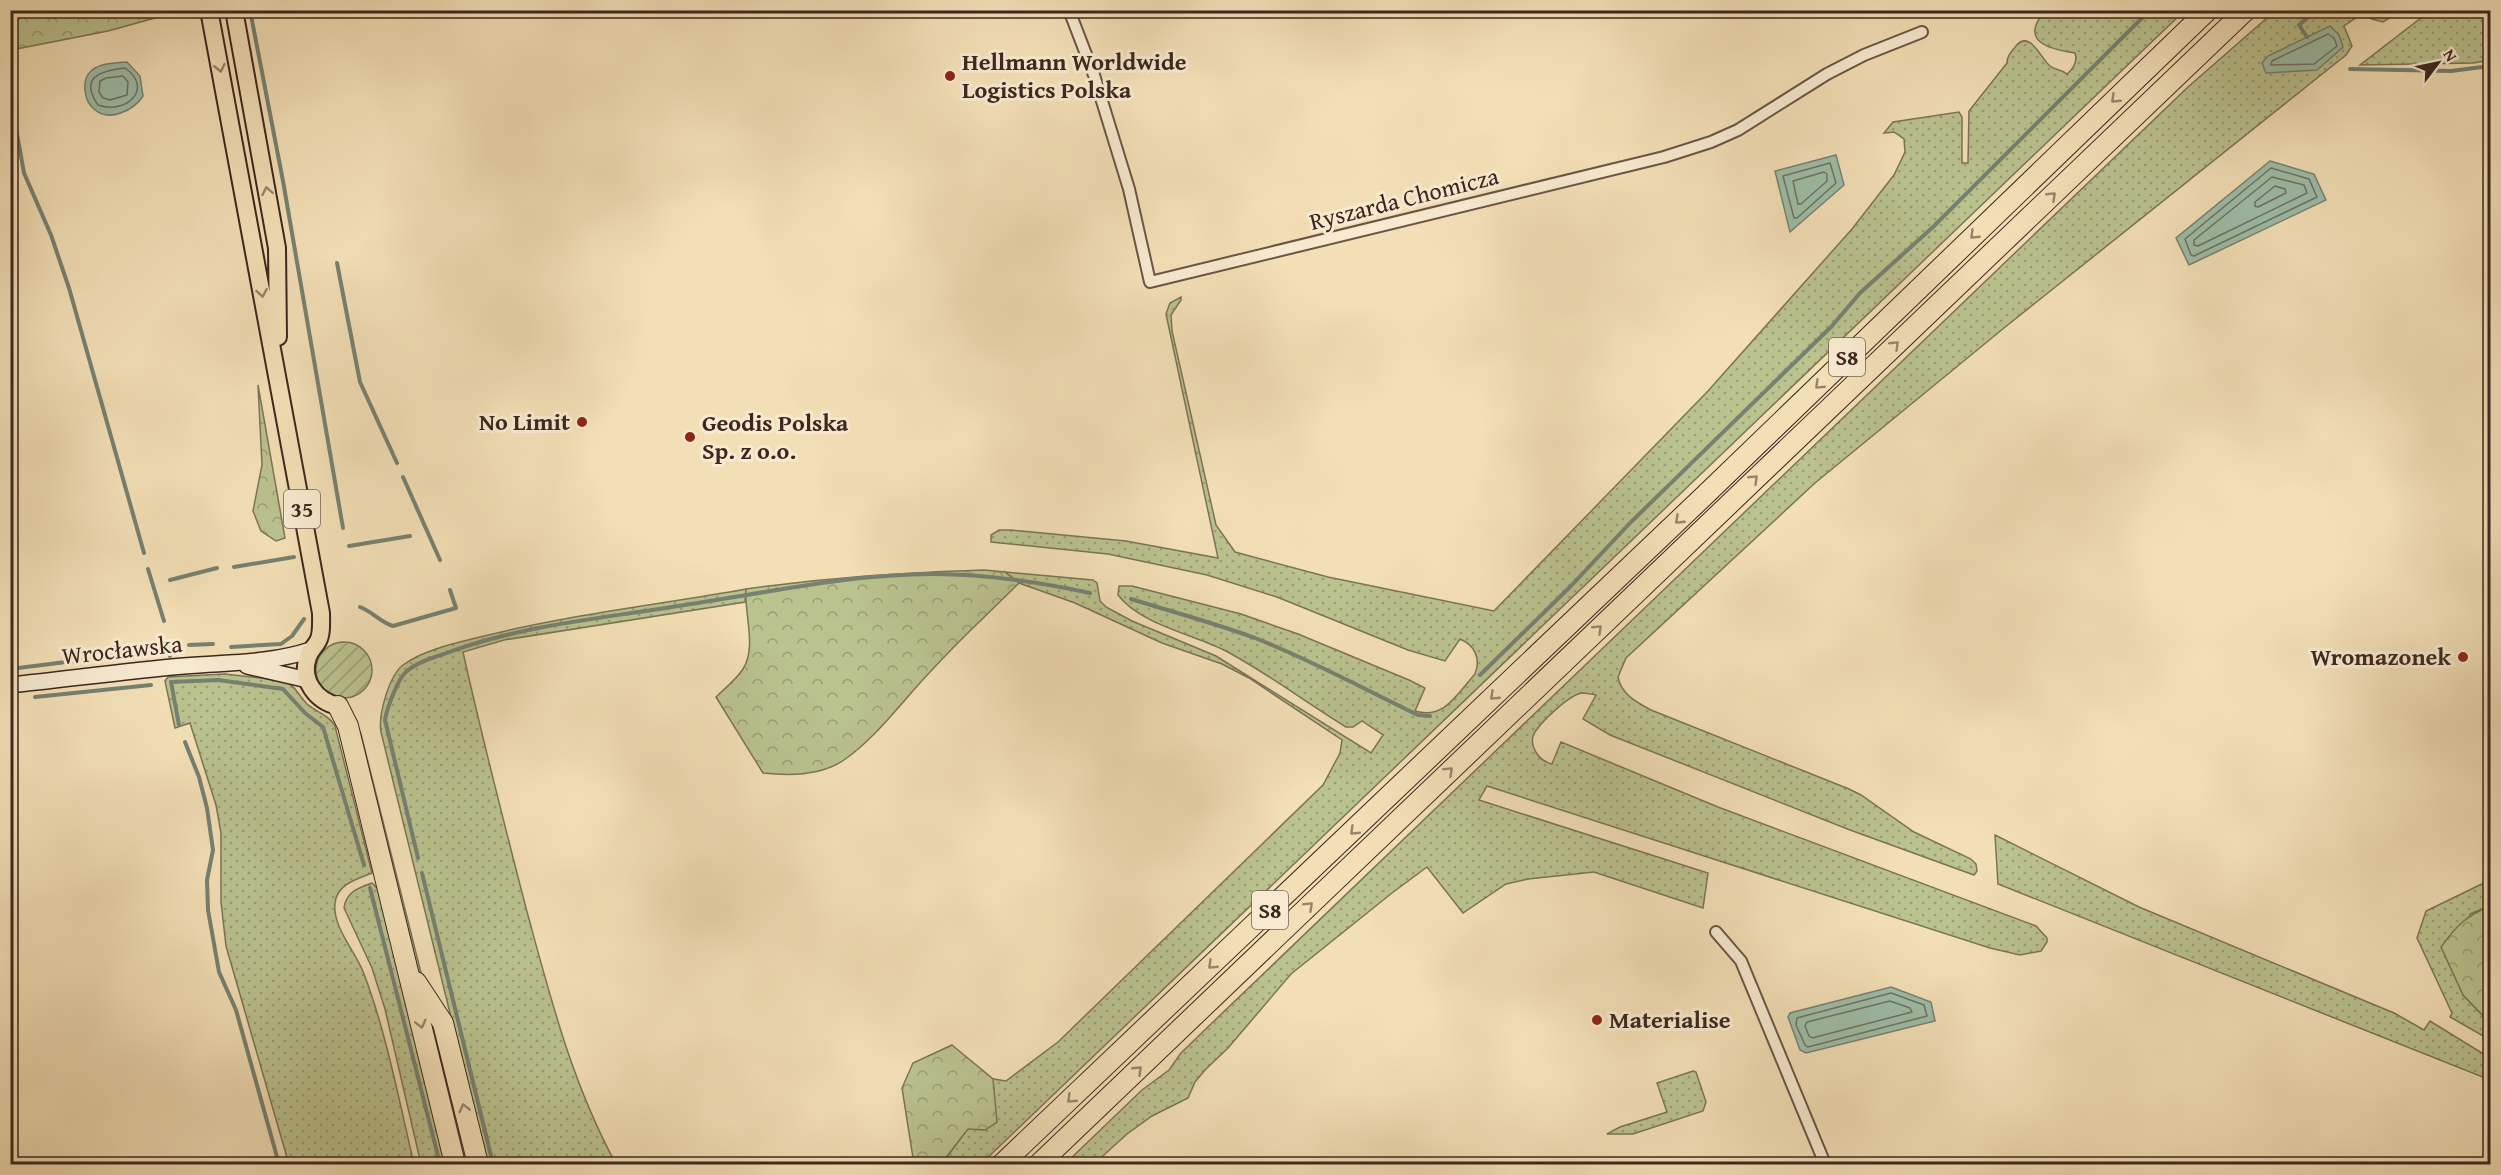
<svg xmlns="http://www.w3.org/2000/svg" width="2501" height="1175" font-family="'Gentium Book Plus',serif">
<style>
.grass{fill:url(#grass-dots);stroke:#7b7456;stroke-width:1.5}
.forest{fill:url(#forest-crowns);stroke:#7b7456;stroke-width:1.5}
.garden{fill:url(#garden-furrows);stroke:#7b7456;stroke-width:1.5}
.water{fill:#9dbda8;stroke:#768171;stroke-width:1.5}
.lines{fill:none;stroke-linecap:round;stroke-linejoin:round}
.shore{stroke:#6c7263;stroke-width:1.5}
.stream{stroke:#768171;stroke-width:4}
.street-casing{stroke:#6a5544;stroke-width:14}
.secondary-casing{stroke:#3c271e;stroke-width:18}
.primary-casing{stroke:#3c271e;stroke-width:20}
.highway-casing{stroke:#3c271e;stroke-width:22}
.street{stroke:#f7ead0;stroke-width:10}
.secondary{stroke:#f7ead0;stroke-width:15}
.primary{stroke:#f3dfb6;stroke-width:16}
.highway{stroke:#f3dfb6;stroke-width:20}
.oneway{stroke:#98836a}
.poi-dot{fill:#8f2418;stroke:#f7ead0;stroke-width:2}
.labels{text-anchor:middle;stroke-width:6;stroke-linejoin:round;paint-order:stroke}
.shield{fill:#f7ead0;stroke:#746253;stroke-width:1.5}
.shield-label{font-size:22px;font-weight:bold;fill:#3c271e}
.poi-label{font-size:24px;font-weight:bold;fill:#3c271e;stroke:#f7ead0;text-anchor:start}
.street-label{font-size:24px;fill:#3c271e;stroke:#f7ead0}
</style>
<defs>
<pattern id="grass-dots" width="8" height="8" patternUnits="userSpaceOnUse" patternTransform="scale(1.5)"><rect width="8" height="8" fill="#bac28e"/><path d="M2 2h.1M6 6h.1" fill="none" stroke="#989e73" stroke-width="1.8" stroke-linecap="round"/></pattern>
<pattern id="forest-crowns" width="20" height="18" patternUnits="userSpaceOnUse" patternTransform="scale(1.5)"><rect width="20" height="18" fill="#bac28e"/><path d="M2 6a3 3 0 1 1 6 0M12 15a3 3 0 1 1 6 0" fill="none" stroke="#989e73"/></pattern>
<pattern id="garden-furrows" width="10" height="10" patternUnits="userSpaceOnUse" patternTransform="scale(1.5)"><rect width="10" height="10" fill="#bac28e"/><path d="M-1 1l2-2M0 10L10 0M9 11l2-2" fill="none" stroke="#989e73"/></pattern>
</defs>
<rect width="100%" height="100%" fill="#f3dfb6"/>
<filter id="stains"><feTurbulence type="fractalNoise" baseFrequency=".00333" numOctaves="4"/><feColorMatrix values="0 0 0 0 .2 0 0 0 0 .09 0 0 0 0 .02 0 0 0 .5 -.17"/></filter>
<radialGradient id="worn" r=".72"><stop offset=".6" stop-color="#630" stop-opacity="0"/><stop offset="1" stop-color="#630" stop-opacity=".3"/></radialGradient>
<path class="grass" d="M2045,11H2184L981,1164H942L968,1128L985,1130L994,1099L993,1079L1006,1081L1058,1042L1323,785L1340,753L1342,740L1249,678L1222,664L1162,643L1075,603L1019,583L1005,572L1093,580L1097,583L1100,601L1106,607L1132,621L1216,656L1371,753L1383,735L1362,721L1353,727H1346C1305,702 1266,672 1224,650C1192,634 1140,624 1118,595L1119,586H1132L1241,614L1298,634L1409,680L1425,688L1415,711C1444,720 1457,694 1475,674C1481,659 1475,645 1460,639L1445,661L1408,650L1277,597L1207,575L1108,554L991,542V535L999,530H1011L1126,541L1218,558L1166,314L1170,303L1181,297V300L1171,315L1172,331L1216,525L1235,552L1328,577L1494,611L1708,391L1852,229L1894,175L1905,152L1904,139L1894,132L1884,133L1893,122L1959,112L1962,117V163H1968L1969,111L2007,63C2007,56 2011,52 2016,46C2030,29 2041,59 2050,66C2055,70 2061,69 2067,74C2073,69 2078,62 2075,53C2048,49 2019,41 2045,11Z
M2275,11H2401L2383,22L2372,19L2363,13L2344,26L2352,46L2346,55L2004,328L1815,483L1626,658L1618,677C1621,694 1636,702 1651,710L1849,789L1861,795L1914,832L1971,859L1976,864L1977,871L1974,875L1850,830L1610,735L1583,719L1596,695C1591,694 1586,693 1582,693C1569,695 1542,721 1535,732C1527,745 1539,761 1552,764L1561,742L1718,807L2036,926L2047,938V942L2041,951L2020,955L1990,948L1487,786L1479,800L1708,873L1703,908L1594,872L1528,879L1506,884L1463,913L1427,867L1392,893L1291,974L1228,1048L1205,1070L1195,1082L1188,1098L1152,1116L1127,1134L1094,1164H1065L1142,1090L1169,1070L1181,1053L1213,1022L2188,87Z
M2430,11H2490V60L2473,63L2360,65Z
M746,589L745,602L504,640L463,652C482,738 504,823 526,908C550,996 572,1084 616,1164H487L381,732C378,715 389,676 403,665C423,650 456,643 480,637C567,615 657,605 746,589Z
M225,674L286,681C296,687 299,696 307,704C316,712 329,715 335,726L372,873C357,879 337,884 335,903C332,927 356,952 364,974C387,1035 399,1101 414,1164H289L288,1161L226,946L221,902V833L216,805L190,723L175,728L165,681L168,677Z
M356,722L361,734L469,1164H466Z
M1995,835L2139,907L2394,1013L2424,1030L2430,1021L2490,1058V1080L1998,884Z
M2490,880V906L2470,914L2463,995L2490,1023V1040L2450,1017L2452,1013L2417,938L2426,911Z
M372,883L378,889L446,1164H421L385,1009L372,968L344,908C346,892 358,888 372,883Z
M1693,1071L1696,1072L1706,1102L1703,1111L1633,1134H1607L1620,1127L1667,1112L1657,1083Z"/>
<path class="forest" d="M11,10H177V12L108,31L11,50Z
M258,385L285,538L276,541L261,531L253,511L262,465Z
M984,570L1005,572L1019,583C990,612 959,640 931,671C903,700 877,737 844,760C822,775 789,776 763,773L716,697C725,688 736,680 743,669C757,647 744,614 746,589C825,578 904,572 984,570Z
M2490,906V1023L2463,995L2441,947C2457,925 2466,916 2490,906Z
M952,1045L993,1079L997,1122L985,1130L968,1129L941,1164H914L902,1088L913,1063Z"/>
<path class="garden" d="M316 670a28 28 0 1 1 56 0a28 28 0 1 1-56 0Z"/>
<path class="water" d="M2330,26L2339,35L2343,47L2317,70L2266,73L2262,63L2268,56Z
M127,62L140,76L143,96C134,110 109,123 94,109C84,101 81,80 91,71C100,63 115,63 127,62Z
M1836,155L1844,185L1790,232L1775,171Z
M2270,161L2314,174L2326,200L2189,265L2176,238Z
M1891,987L1931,1002L1935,1021L1806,1053L1800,1050L1788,1017L1790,1013Z"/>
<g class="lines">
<path class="shore" d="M2328,34L2334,38L2337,46L2314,64L2271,65L2272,61Z
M125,68C154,88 127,115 98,105C79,77 100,71 125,68Z
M123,76L128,82L127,95L110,100L103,98L99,92L100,81L106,78Z
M1830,163L1836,183L1797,218H1794L1783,176Z
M2271,168L2309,179L2317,197L2194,256L2191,255L2185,239Z
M1824,172L1827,174V181L1801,204H1798L1793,181Z
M2272,177L2304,185L2307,193L2198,246L2194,245V240Z
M2275,186L2285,189L2286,193L2258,207L2255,206V202Z
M1891,993L1924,1005L1927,1016L1808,1047L1805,1045L1796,1025L1797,1018Z
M1890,1001L1910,1008L1912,1012L1812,1038L1809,1036L1805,1026L1807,1022Z"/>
<path class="stream" d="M250,10L283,181L343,528
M2307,37L2299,25L2317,10
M2350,69L2451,71L2490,66
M10,95L24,173L51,235L69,288L144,553
M337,263L360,382L397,463
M403,477L440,560
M349,546L410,536
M234,567L294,557
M148,569L164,621
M170,580L217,568
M1131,599C1173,612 1214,623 1255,638C1311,660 1364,689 1418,715L1430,716
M360,607C373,612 380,622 393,626L456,608L450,590
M169,642L170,656
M189,645L213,644
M231,647L281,644L292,636L304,619
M10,669L170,649
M1480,675L1570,587L1630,523L1832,326L1860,293L1933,227L2150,10
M35,697L151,685
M179,725L171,682L218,680L283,689L305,713L323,727L364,865
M185,742L199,777L207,808L213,850L207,880L208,910L219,972L236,1010L279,1164
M418,858L385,720C387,708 398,678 407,671C418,662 432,658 444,654C520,625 605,618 685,605C766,593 850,574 933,574C986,574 1038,582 1090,593
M422,873L493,1164
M370,888L440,1164"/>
<g class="street-casing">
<path id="street" d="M1069,10L1094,75L1129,189L1150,282L1664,157L1711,142L1738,130L1827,74L1864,55L1922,32
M1716,932L1741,961L1825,1164"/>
</g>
<g class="secondary-casing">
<path id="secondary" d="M247,666L308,680
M10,685C68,679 126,671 184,666C228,662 268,664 311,650"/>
</g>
<g class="primary-casing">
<path id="primary" d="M209,10L321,613C321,622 322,634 318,641C315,647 310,650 308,657C300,680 316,701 338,706
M234,10L277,248L278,337"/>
</g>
<g class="highway-casing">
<path id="highway" d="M338,706L348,726L455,1164
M416,982L443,1023L478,1164
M1002,1164L1704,496L2208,10
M1039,1164L2246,10"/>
</g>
<use href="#street" class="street"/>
<use href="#secondary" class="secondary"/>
<use href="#primary" class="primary"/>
<use href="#highway" class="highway"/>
</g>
<defs><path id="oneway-chevron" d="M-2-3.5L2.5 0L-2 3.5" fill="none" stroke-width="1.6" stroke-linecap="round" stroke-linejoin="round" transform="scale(1.5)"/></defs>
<g class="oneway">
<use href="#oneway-chevron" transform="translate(220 68) rotate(79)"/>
<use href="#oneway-chevron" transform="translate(2115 99) rotate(136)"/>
<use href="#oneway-chevron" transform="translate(267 191) rotate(-101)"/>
<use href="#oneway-chevron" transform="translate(2052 196) rotate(-44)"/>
<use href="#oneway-chevron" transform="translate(1974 235) rotate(136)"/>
<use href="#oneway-chevron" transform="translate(262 293) rotate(80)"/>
<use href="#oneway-chevron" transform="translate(1895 345) rotate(-44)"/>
<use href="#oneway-chevron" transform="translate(1819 385) rotate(136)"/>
<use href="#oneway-chevron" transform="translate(1754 479) rotate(-44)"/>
<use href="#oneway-chevron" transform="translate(1679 520) rotate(136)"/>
<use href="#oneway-chevron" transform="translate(1598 629) rotate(-44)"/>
<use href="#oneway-chevron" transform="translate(1494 696) rotate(136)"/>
<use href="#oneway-chevron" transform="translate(1449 771) rotate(-44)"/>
<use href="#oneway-chevron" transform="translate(1354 831) rotate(136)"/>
<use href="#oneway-chevron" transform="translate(1309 906) rotate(-44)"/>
<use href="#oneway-chevron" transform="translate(1212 965) rotate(136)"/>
<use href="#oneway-chevron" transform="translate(421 1024) rotate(76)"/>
<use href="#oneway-chevron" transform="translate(1138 1070) rotate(-44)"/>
<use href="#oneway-chevron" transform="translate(1071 1099) rotate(136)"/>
<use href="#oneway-chevron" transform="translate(464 1108) rotate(-104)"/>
</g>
<g class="poi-dot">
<circle cx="950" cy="76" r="6"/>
<circle cx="582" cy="422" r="6"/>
<circle cx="690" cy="437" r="6"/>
<circle cx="2463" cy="657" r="6"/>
<circle cx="1597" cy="1020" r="6"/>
</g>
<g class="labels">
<g class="shield">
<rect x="1829" y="338" width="36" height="38" rx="4.5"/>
<rect x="284" y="490" width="36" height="38" rx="4.5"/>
<rect x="1252" y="891" width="36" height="38" rx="4.5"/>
</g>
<g class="shield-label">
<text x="1847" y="365">S8</text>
<text x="302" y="517">35</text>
<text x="1270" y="918">S8</text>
</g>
<g class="poi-label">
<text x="962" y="70">Hellmann Worldwide<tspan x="962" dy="28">Logistics Polska</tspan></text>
<text x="570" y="430" text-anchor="end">No Limit</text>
<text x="702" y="431">Geodis Polska<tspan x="702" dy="28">Sp. z o.o.</tspan></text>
<text x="2451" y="665" text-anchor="end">Wromazonek</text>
<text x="1609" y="1028">Materialise</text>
</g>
<g class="street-label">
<text transform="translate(1404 199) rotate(-14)" y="8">Ryszarda Chomicza</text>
<text transform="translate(122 650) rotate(-6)" y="8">Wrocławska</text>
</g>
</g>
<rect width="2501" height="1175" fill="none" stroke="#f3dfb6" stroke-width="36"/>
<rect x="12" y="12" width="2477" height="1151" fill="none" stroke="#3c271e" stroke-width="3"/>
<rect x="18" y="18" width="2465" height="1139" fill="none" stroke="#3c271e" stroke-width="1.5"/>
<g transform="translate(2438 63) rotate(58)" stroke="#f7ead0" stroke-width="4.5" paint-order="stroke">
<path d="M0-4.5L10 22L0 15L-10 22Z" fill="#3c271e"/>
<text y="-9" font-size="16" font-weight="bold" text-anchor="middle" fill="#3c271e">N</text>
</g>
<rect width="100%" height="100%" filter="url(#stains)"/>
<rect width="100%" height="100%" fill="url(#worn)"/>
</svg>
